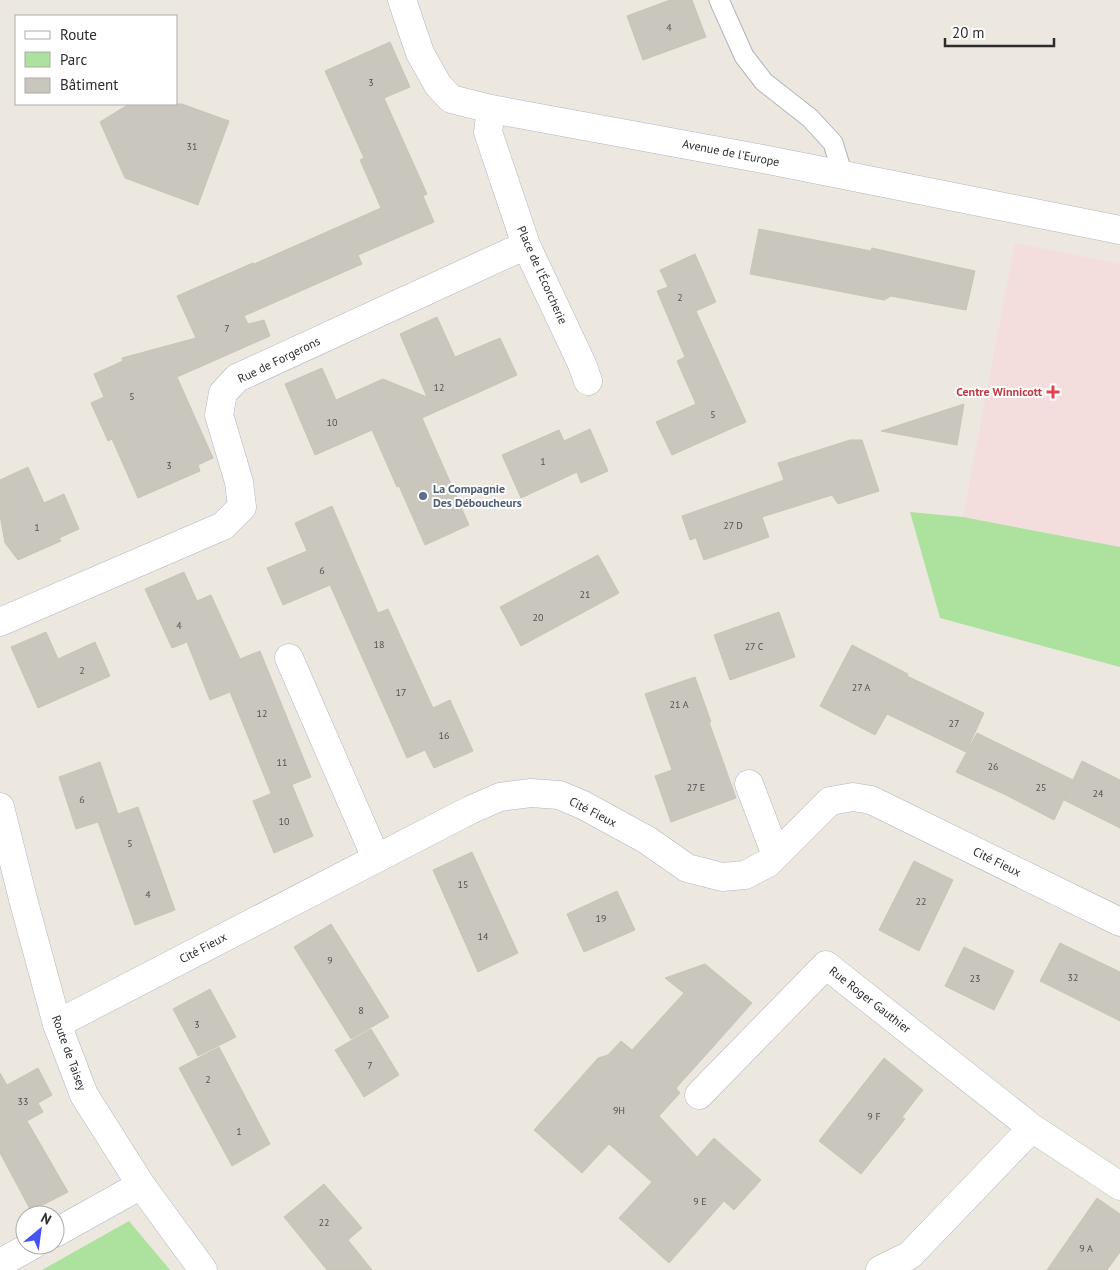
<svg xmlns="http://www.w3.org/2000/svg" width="1120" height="1270" font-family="'PT Sans',sans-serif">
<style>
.medical{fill:#f3dedd}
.green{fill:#ade19e}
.building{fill:#c9c6bd;stroke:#c8c4b8}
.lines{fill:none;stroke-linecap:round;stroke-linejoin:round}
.service-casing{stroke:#b2b3bf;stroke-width:21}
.minor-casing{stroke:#b2b3bf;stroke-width:29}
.tertiary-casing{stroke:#b2b3bf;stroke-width:29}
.service{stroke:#fff;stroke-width:19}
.minor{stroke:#fff;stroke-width:28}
.tertiary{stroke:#fff;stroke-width:28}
.health-dot{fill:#e0444e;stroke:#fff;stroke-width:2}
.service-dot{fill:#5c6f8a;stroke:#fff;stroke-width:2}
.labels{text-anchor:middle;stroke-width:4;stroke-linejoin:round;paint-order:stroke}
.number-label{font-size:10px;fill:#535250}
.street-label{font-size:12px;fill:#2c2c2c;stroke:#fff}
.health-label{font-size:12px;font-weight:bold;fill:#be3a42;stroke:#fff;text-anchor:end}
.service-label{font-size:12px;font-weight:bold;fill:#4e5e75;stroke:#fff;text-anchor:start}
</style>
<rect width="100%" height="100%" fill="#ede8df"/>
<path class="medical" d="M1015,243L1120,264V547L963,517Z"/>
<path class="green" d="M910,512L963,517L1120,547V667L940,618Z
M129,1221L170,1270H42Z"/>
<path class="building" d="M670,0H692L706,37L643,60L627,16Z
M390,42L410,87L384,98L427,194L423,196L434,222L358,255L362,264L244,316L248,324L264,320L270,336L177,377L213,458L198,465L200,471L138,498L112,439L108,441L91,403L104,397L94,374L123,361L122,358L196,338L177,296L253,263L254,264L381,208L360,160L364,158L325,71Z
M129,104H182L229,121L198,205L125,178L100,122Z
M759,229L871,251L872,248L975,271L966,310L891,296L884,300L750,274Z
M695,254L716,302L696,311L746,422L672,455L656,422L696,404L677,361L685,357L657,291L668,287L660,270Z
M437,317L455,357L500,338L517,375L422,418L469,525L425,545L399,486L397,487L372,430L315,455L285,384L322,368L336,400L383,379L427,397L400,334Z
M964,404L957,445L881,431Z
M590,429L608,471L581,483L577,472L521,498L502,455L559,430L564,441Z
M850,440H862L879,491L838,504L832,495L762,517L769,537L704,560L696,538L690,540L682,516L784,480L778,463Z
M28,467L44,503L64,494L79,529L59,538L61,541L18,560L5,543L0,515V480Z
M332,506L378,613L388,609L433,708L450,700L473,751L434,768L425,750L407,758L330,585L283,605L267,568L307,551L295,523Z
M598,555L619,593L521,646L500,607Z
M184,572L197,601L211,595L240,659L260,651L311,777L271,793L230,692L210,700L187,642L172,648L145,589Z
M779,612L795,657L730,680L714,635Z
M46,632L58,659L95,642L110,676L38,708L11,647Z
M852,645L908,674L907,676L984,713L966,752L887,714L875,735L820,706Z
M695,677L711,722H709L736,798L671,822L655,776L672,770L645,694Z
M977,733L1073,780L1082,761L1120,780V828L1064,800L1073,780L1054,820L1006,795L956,772Z
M100,762L118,814L138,807L175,910L135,925L98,822L76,829L59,777Z
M292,785L313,836L274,853L253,801Z
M472,852L518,953L478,972L433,870Z
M914,861L953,880L919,951L879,930Z
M617,891L635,930L584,952L567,914Z
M331,924L389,1017L351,1039L294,947Z
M1060,943L1120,972V1021L1040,981Z
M964,947L1014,971L994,1010L945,986Z
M705,964L752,1003L713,1047L676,1088L680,1093L659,1116L697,1157L714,1138L761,1180L734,1210L724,1201L669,1263L619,1218L652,1182L609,1144L582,1173L534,1130L598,1058L608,1055L621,1041L632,1050L684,993L665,978Z
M210,989L236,1037L198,1056L173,1009Z
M371,1029L399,1075L364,1097L335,1050Z
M219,1047L270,1144L232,1166L179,1068Z
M884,1058L923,1090L902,1117L905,1119L861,1174L819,1141Z
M38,1068L52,1095L38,1103L43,1112L27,1121L68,1192L31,1211L0,1153V1073L7,1085Z
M324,1184L362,1228L348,1240L372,1270H327L284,1217Z
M1097,1198L1120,1214V1252L1107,1270H1047Z"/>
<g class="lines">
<g class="service-casing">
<path id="service" d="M719,0L744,56L764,82L810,118L833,143L843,175"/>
</g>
<g class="minor-casing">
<path id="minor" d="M402,0L420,53L438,85L451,99L491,109L763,159L1120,230
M491,109L488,132L526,245L582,364L588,381
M0,622L223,526L242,507L239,482L219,415L223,393L237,378L526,245
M289,658L376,858
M749,784L776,855
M57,1024L470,810L500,797L531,793L559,795L583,805L647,840L687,868L722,877L745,875L768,863L830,801L853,797L871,800L1120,922
M699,1095L826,965L1032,1128L1120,1186
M55,1233L141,1185
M0,1263L33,1245
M880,1270L910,1255L1032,1128"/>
</g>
<g class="tertiary-casing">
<path id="tertiary" d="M0,807L23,899L57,1024L84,1095L141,1185L203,1270"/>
</g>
<use href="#service" class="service"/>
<use href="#minor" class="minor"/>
<use href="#tertiary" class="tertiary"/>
</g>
<path class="health-dot" d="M1050.5 384.5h5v5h5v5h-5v5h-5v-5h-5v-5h5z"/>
<circle class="service-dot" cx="423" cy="496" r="5"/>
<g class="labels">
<g class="number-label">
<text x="669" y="31">4</text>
<text x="371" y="86">3</text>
<text x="192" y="150">31</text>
<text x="680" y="301">2</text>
<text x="227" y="332">7</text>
<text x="439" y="391">12</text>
<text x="132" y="400">5</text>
<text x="713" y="418">5</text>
<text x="332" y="426">10</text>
<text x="543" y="465">1</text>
<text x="169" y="469">3</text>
<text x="733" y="529">27 D</text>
<text x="37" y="531">1</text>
<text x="322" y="574">6</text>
<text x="585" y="598">21</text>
<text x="538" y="621">20</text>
<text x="179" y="629">4</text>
<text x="379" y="648">18</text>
<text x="754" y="650">27 C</text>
<text x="82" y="674">2</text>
<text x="861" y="691">27 A</text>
<text x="401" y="696">17</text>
<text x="679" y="708">21 A</text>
<text x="262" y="717">12</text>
<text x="954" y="727">27</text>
<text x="444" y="739">16</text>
<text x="282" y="766">11</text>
<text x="993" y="770">26</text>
<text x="696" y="791">27 E</text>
<text x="1041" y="791">25</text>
<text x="1098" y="797">24</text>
<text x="82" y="803">6</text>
<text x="284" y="825">10</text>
<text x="130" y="847">5</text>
<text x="463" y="888">15</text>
<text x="148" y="898">4</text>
<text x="921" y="905">22</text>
<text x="601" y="922">19</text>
<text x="483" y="940">14</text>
<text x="330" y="964">9</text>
<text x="1073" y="981">32</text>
<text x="975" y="982">23</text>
<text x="361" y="1014">8</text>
<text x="197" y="1028">3</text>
<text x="370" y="1069">7</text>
<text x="208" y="1083">2</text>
<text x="23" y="1105">33</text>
<text x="619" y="1114">9H</text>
<text x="874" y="1120">9 F</text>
<text x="239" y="1135">1</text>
<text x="700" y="1205">9 E</text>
<text x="324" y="1226">22</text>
<text x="1086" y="1252">9 A</text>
</g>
<g class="street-label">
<text transform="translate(731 153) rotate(11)" y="4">Avenue de l'Europe</text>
<text transform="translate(542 275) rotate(66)" y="4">Place de l'Écorcherie</text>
<text transform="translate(279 360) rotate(-26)" y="4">Rue de Forgerons</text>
<text transform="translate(593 812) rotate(27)" y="4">Cité Fieux</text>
<text transform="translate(997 862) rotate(26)" y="4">Cité Fieux</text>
<text transform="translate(203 948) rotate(-28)" y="4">Cité Fieux</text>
<text transform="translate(870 1000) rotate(38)" y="4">Rue Roger Gauthier</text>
<text transform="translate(69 1053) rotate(70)" y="4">Route de Taisey</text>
</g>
<g class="health-label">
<text x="1042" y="396">Centre Winnicott</text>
</g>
<g class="service-label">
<text x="433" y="493">La Compagnie<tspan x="433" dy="14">Des Déboucheurs</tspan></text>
</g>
</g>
<rect x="15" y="15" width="162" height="90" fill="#ffffff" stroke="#ababab"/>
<rect x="25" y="31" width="25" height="8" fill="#ffffff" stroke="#ababab"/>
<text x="60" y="40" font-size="15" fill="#2c2c2c">Route</text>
<rect x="25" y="52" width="25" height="15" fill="#ade19e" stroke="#ababab"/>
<text x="60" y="65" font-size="15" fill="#2c2c2c">Parc</text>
<rect x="25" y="78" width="25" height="15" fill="#c9c6bd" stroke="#ababab"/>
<text x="60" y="90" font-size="15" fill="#2c2c2c">Bâtiment</text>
<g transform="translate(40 1230) rotate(29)"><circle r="24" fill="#ffffff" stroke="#ababab"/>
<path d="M0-4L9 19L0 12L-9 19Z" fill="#4653f3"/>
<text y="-8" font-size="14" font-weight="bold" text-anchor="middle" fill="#2c2c2c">N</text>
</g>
<path d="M945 38v8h109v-8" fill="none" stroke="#2c2c2c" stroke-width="2.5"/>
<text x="952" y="38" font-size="15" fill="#2c2c2c" stroke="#ffffff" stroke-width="4" paint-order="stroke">20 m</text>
</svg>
